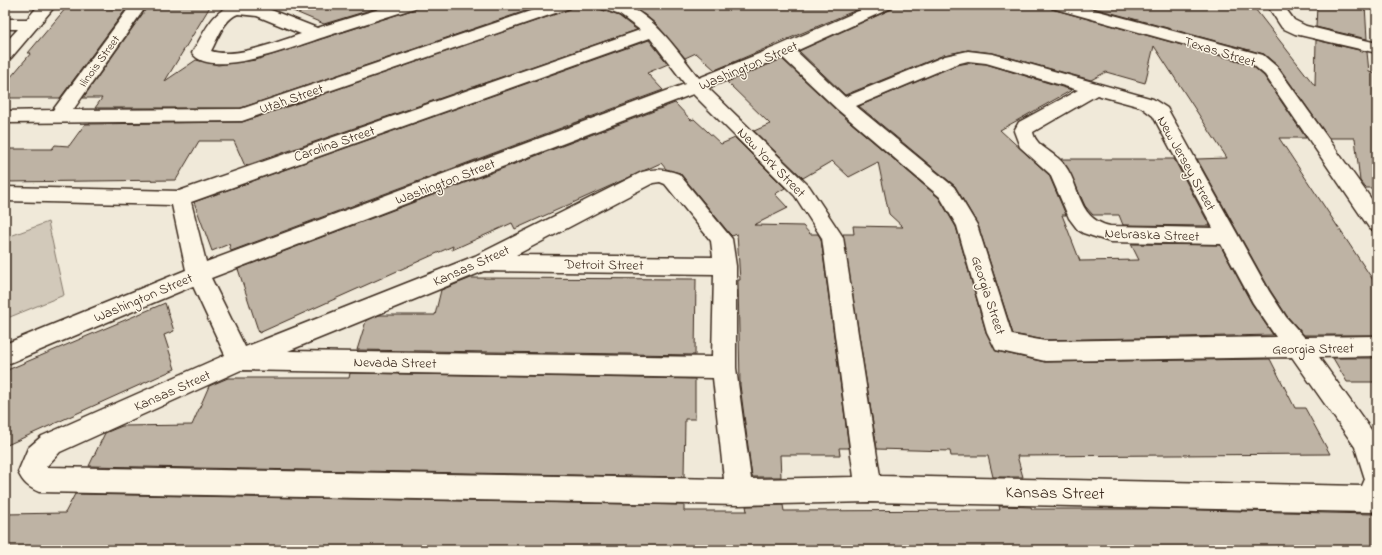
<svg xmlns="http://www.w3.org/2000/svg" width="1382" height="555" font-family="'Indie Flower',sans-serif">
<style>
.green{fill:#d2c9ba;stroke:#867a6c}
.building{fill:#beb3a4;stroke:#3b2a1e}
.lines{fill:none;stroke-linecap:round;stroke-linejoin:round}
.minor-casing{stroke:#3b2a1e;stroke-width:3}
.minor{fill:#fcf5e5;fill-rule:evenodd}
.labels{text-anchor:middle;stroke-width:3;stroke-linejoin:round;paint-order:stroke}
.far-street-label{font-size:12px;fill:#3b2a1e;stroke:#fcf5e5}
.street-label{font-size:14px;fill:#3b2a1e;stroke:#fcf5e5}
.near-street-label{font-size:17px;fill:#3b2a1e;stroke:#fcf5e5}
</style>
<rect width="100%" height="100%" fill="#f0e9d9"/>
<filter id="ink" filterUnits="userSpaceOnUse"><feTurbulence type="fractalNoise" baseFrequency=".025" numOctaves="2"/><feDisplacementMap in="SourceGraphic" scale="8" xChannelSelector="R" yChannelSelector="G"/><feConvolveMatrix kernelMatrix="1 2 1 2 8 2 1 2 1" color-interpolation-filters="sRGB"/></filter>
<g filter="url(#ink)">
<path class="green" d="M48,222L64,295L5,319V238Z"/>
<path class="building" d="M158,5H211L165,81L196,60L218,65L256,60L415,9L418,5H543L241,108H95L102,98H83L146,9H156Z
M279,5H387L324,24Z
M573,5H597L600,9L619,16L637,30L245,166L234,141H199L176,180L5,182V149H52L55,145L69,146L85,124L242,122L570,9Z
M626,5H868L715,70L696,53L685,58L656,24L645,15Z
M894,5H1049L1052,9L1250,64L1264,76L1306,138H1279L1377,286V335H1304L1287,316L1270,290L1197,159L1227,158L1154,46L1145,83L1106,72L1091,80L993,53L968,50L944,55L845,95L799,51L892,9Z
M1082,5H1252L1315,86L1316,40L1367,52L1369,72L1377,74V188H1366L1360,181L1355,138H1329L1278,66L1264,54Z
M1317,5H1365L1367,39L1316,27Z
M66,8L126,9L60,98H5V84L31,53H28Z
M649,40L668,64L647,73L663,90L231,251L229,244L212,251L194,202Z
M782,59L836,110L939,198L956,227L986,332L996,351L1045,362L1270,359L1295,408H1305L1330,454L1017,456L1023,477H993L988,456H951L950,451L877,449L843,234H854L853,226L903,227L889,214L878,162L849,177L832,161L803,178L754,131L770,124L727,82Z
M968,63L986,64L1072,90L1000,130L1049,175L1066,215H1062L1080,261L1139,260L1131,244L1220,245L1252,304L1273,335L1045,340L1013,334L978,225L955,186L859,106L956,65Z
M675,103L691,120L694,119L721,144L735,138L785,188L775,194L788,208L754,225L803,226L810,234H818L821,239L849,448H839L840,455H780L781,477H752L740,385L738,280H740L737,234L732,236L729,233L680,173L666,169L661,163L515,229L512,223L452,250L453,246L259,333L238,269Z
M1061,159H1174L1210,226L1123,225L1119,215H1093L1085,206L1068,168Z
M471,278L696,279L695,355L357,350L366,321L379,315H435L441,290Z
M165,303L174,331L164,335L175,369L5,446V371Z
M1333,358H1377V382H1347Z
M350,373L695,379V419H685L684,477L89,466L105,433L122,426L192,425L209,386L228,378H349Z
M75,494L684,505V511H747L746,506L783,505L784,511L1000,510L999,506L1031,507L1032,509H1158L1371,514L1377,512V550H5V514L65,513Z"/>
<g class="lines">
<g class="minor-casing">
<path id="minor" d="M39,5H56L11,58L5,59V43L18,29H5V19H27Z
M131,5H147L73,110L241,109L548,5H572L570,8L242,121L5,123V111L53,110Z
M234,5H251L266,8L317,28L392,5H417L415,8C385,17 356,27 327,36C301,44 211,81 192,53C204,34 211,11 234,5ZM238,14L257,16L301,34C277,42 235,59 211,51C218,38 224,19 238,14Z
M598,5C606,5 615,4 622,5C653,12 680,55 699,78L778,46L872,5H893L891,8L796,51L845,97L945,56L968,51L993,54L1153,99L1167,108L1269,291L1286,317L1304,337L1377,336V356L1319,357L1377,438V510L1371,512L869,502L739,505L39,492C28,487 23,483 18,472L28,448L42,436L225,355L193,286L5,365V344L186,270L172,205L5,201V187L179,191L640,30L620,15L600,8ZM650,38L685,84L206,262L191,202ZM782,57L837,109L940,197L957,226L987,332L996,350L1045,361L1292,357L1355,447L1365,479L1362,486L880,476L843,237L809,186L708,88ZM968,61L986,63L1078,90L1019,122L1014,131L1020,147L1050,174L1069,218L1078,230L1083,233L1110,242L1221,244L1253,303L1276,337L1045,341L1012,335L977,225L954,187L856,106L956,64ZM693,94L795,196L822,238L854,477L751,479L736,368V266L732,239L679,174C665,169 656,168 642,172L475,256L245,347L211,278ZM1097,95L1141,107L1153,116L1213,228L1110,226C1074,218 1082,181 1060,160C1051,151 1035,145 1033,132ZM660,182L665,184L711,241L713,257L516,255L653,183ZM484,271L714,274L712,357L288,351ZM241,370L713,378L724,479L46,467L60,452Z
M1050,5H1076L1263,55L1277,67L1377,207V231L1370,229L1265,75L1251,63L1052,8Z
M1267,5H1283L1294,20L1306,26L1377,43V53L1295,34L1282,28Z"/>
</g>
<use href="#minor" class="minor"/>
</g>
</g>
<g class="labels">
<g class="far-street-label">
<text transform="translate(99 61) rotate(-54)" y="4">Ilinois Street</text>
</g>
<g class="street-label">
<text transform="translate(1220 51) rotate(17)" y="5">Texas Street</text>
<text transform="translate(748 65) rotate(-23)" y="5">Washington Street</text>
<text transform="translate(291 98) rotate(-19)" y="5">Utah Street</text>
<text transform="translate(334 143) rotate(-19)" y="5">Carolina Street</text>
<text transform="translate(772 162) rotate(46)" y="5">New York Street</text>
<text transform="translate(1187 163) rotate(61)" y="5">New Jersey Street</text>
<text transform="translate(445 181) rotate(-21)" y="5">Washington Street</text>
<text transform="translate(1152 234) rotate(2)" y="5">Nebraska Street</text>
<text transform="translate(604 264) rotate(1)" y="5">Detroit Street</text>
<text transform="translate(471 265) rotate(-24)" y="5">Kansas Street</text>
<text transform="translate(989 295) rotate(72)" y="5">Georgia Street</text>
<text transform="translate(143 297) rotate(-23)" y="5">Washington Street</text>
<text transform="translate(1313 348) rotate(-1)" y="5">Georgia Street</text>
<text transform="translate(395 362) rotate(1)" y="5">Nevada Street</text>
<text transform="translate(172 390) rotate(-24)" y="5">Kansas Street</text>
</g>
<g class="near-street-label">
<text transform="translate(1055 492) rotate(1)" y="6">Kansas Street</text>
</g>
</g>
<rect width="1382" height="555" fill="none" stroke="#fcf5e5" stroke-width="20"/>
<rect x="10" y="10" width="1362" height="535" fill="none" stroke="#3b2a1e" stroke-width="1.5" filter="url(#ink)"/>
</svg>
